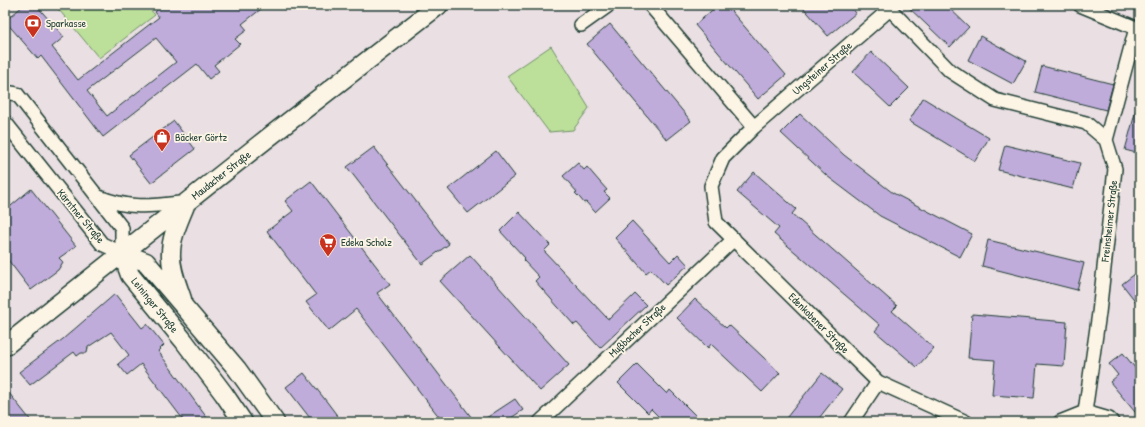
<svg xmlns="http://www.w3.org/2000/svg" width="1145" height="427" font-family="'Patrick Hand',sans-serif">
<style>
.green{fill:#bce09a;stroke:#6e8e67}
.building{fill:#c0acdb;stroke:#1f3d34;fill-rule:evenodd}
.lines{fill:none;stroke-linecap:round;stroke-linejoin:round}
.street-casing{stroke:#1f3d34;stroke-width:16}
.secondary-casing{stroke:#1f3d34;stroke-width:21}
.street{stroke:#fcf5e5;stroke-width:13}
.secondary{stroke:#fcf5e5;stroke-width:18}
.labels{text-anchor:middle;stroke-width:3.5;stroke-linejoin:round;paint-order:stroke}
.poi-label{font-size:11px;fill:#1f3d34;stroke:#fcf5e5;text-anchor:start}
.street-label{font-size:11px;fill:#1f3d34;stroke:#fcf5e5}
</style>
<rect width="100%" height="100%" fill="#eadfe2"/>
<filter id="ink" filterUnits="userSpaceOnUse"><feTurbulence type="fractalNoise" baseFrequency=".025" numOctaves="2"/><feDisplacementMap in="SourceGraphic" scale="8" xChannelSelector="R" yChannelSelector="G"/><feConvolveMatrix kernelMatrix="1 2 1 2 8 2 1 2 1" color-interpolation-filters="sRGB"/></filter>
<g filter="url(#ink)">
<path class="green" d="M55,5H146L155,15L99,58Z
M551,46L589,108L573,130L549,132L507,76Z"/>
<path class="building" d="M24,5H36L64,37L52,47L78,80L159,17L155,12L163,5H266L242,24L247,30L235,39L240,44L214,65L219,71L209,79L197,64L103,137L41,56L38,59L5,21ZM156,38L176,62L107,116L87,91Z
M718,5H726L786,75L758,99L695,25Z
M801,5H849L856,13L828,36Z
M906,5H946L969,27L950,47Z
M610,24L691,121L667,140L587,44Z
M980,36L1026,61L1013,84L968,60Z
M871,52L909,88L890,107L853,72Z
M1042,66L1113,84L1106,110L1035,92Z
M923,98L989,138L975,161L909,121Z
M1136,110L1140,111V154L1125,150Z
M800,114L844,155L893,193L972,234L960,257L880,216L827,176L781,133Z
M174,121L195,149L151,183L129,155Z
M1005,145L1080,163L1073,189L998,170Z
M374,147L449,244L422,264L347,167Z
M496,151L515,176L468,213L448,189Z
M578,163L584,170L587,167L599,181L607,190L604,192L610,198L595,212L586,202L584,203L580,198L575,193L577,192L563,176Z
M754,172L796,209L792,214L897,306L892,311L934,348L917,367L875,331L880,325L774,234L779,228L737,192Z
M311,181L390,284L377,293L475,422H443L356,309L329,331L306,302L316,295L267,231L293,211L285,201Z
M31,189L76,246L59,258L63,262L58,270L31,290L5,256V211Z
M519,212L550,245L544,251L607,318L609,319L635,294L646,305L600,348L577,323L574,325L535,281L539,277L523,260L525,258L500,231Z
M632,221L670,262L678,254L688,265L666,285L651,269L646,273L615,238Z
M988,240L1084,263L1077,290L982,266Z
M470,255L569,365L540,391L440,281Z
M1140,270V307L1122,284Z
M115,294L142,328L147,324L164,345L158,351L210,422H185L141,364L127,375L118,364L129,355L111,332L88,347L87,353H81L77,356L74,352L30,385L19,372L63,339Z
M695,299L726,328L729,325L780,373L762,392L711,344L708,348L677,318Z
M972,314L1067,322L1064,366L1037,364L1034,398L992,395L995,360L968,358Z
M1123,353L1140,374V418L1110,382L1118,375L1109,364Z
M637,364L667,394L670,390L702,422H664L651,409L648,413L618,383Z
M304,373L327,402L342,422H313L286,387Z
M822,373L842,389L816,422H783Z
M5,388L32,422H5Z
M515,399L523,410L505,422H480Z"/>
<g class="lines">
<g class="street-casing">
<path id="street" d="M650,5L754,127
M1080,5L1136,28L1106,140
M581,25L609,5
M5,92L17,94L122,228V253L102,244L5,122
M99,197C131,210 153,206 187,202
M540,422L734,239
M851,422L878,382
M966,422L878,382L716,222L711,186L723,158L754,127L890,9L950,71L995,100L1086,123L1106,140L1115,169L1099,313L1085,412L1109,419L1112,422
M1060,422L1085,412"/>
</g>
<g class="secondary-casing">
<path id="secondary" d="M122,253L146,262L237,369L275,422
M122,253L130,275L184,341L224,394L243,422
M182,299C177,284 170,268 171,253C171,236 180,219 186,203
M5,346L269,137L439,5"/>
</g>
<use href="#street" class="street"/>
<use href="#secondary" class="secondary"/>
</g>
</g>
<defs>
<g id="bank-pin" transform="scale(0.9)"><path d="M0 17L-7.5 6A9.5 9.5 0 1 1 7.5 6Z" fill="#c8321e" stroke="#fcf5e5"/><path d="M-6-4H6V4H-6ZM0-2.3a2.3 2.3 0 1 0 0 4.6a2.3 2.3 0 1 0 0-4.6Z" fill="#fff"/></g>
<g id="shop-pin" transform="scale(0.9)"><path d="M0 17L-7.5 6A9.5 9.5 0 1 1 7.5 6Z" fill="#c8321e" stroke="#fcf5e5"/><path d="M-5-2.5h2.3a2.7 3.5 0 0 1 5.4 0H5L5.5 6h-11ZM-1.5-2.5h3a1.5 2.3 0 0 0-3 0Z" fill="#fff"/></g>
<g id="supermarket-pin" transform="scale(0.9)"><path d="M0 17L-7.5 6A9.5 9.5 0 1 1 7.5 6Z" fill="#c8321e" stroke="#fcf5e5"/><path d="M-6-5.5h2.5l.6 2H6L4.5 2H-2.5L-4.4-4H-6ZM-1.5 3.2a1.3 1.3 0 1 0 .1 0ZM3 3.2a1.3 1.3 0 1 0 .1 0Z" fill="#fff"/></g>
</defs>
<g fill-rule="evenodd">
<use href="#bank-pin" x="33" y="23"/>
<use href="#shop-pin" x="162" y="137"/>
<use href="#supermarket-pin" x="328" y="242"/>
</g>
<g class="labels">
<g class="poi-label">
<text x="46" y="27">Sparkasse</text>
<text x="175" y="141">Bäcker Görtz</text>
<text x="341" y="246">Edeka Scholz</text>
</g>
<g class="street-label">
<text transform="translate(822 68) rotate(-41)" y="4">Ungsteiner Straße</text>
<text transform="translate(221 175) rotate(-38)" y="4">Maudacher Straße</text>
<text transform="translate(81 216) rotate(50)" y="4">Kärntner Straße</text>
<text transform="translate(1109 221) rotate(-84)" y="4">Freinsheimer Straße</text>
<text transform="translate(155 305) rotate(51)" y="4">Leininger Straße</text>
<text transform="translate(819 323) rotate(45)" y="4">Edenkobener Straße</text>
<text transform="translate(637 330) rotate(-43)" y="4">Mußbacher Straße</text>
</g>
</g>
<rect width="1145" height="427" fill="none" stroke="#fcf5e5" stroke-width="20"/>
<rect x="10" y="10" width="1125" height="407" fill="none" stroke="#1f3d34" stroke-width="1.5" filter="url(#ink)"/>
</svg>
